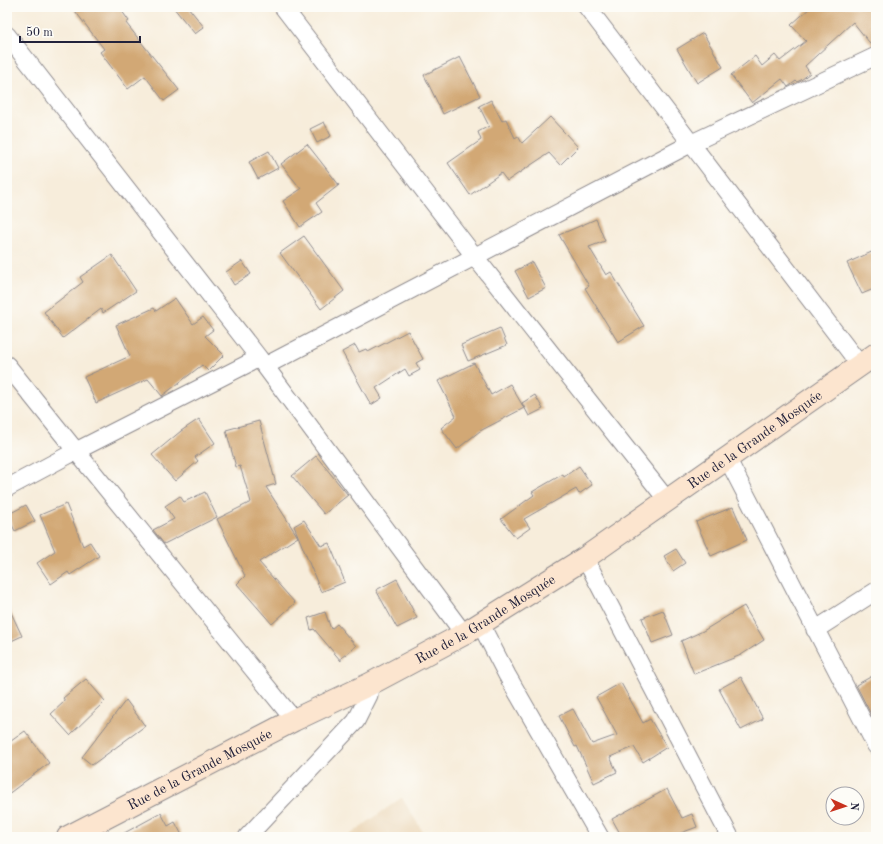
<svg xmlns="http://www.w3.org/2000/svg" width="883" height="844" font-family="'Old Standard TT',serif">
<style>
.built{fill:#ecd8ba}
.building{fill:#d2a874}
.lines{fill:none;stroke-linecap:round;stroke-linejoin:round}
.street-casing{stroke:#8c888b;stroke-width:19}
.secondary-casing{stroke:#8c888b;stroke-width:24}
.street{stroke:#fff;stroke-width:17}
.secondary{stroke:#fce5cf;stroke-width:22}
.labels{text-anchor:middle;stroke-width:3;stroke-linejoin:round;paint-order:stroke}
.street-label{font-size:14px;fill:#22223b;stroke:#fdfcf7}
</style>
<rect width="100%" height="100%" fill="#fdfcf7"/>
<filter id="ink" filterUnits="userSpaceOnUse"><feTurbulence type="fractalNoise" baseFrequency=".025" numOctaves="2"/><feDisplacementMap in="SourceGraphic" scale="8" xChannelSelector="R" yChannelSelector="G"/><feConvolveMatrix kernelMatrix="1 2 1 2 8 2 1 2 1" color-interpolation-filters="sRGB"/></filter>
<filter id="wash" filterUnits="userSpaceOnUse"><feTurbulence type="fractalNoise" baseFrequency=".012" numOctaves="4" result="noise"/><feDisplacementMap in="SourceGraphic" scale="16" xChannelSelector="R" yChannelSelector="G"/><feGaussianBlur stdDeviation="0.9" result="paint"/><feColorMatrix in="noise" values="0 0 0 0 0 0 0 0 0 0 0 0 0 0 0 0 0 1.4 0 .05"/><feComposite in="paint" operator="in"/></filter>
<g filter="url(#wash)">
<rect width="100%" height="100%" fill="#f7eddb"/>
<path class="built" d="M402,798L426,837H347L401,798Z"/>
<g id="blocks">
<path class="building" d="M72,7H119L129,21L126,23L179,90L164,101L145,76L128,89L100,52L104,49Z
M173,7H188L204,27L195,34Z
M811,7H876V46L873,47L853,22L805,66L810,73L801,80L797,82L796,81L788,87L782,79L752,103L731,75L755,56L762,66L775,55L780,61L806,41L791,25Z
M703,33L723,67L697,83L677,49Z
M460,57L480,96L443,114L424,75Z
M491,100L502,121L506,119L515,138L518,136L522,143L550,117L578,147L560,165L549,153L507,181L501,173L470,195L448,163L481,140L478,132L489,126L479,106Z
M324,122L331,136L317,143L310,129Z
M307,144L339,185L316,203L322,212L300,227L283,201L301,189L281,164Z
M269,151L278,168L258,179L249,162Z
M596,219L605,241L589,247L606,275L611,272L644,326L618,342L585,288L589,286L559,235Z
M304,236L344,291L321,309L280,253Z
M876,250V288L862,294L847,263Z
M112,255L136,291L103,313L101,309L63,338L44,312L83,282L80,277Z
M242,261L251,274L234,285L226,272Z
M532,262L546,288L529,297L515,271Z
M175,298L193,324L203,317L213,330L205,336L224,355L208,371L202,365L162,396L148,379L96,403L84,377L130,356L116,325L154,308L156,311Z
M500,328L507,345L468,361L461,345Z
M408,331L423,359L416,363L420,370L409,376L405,369L376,388L382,398L371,405L342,352L355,345L359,352L366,349L368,352Z
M474,363L491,395L510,384L524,408L480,431L457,449L441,428L456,416L438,381Z
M535,395L543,409L529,416L522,403Z
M199,419L215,443L195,457L198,461L175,481L152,455L181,431Z
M259,421L276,484L266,487L298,537L259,562L295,603L272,624L237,584L245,576L217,519L251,502L240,466L236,467L226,430Z
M316,456L348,495L324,514L292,476Z
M579,466L592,485L579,494L576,489L524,519L530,528L516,538L501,519L534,495L532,492L563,474L564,477Z
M205,492L217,517L164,544L153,530L174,519L165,506L180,496L184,502Z
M66,504L83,546L90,542L99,556L70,575L68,572L51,584L37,563L55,551L40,515Z
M26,505L35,521L15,531L7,515Z
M733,507L747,540L711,556L696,522Z
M304,520L321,546L329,543L345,582L321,592L294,526Z
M676,549L685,563L673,571L664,556Z
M397,579L417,618L397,628L376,590Z
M7,604L22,636L7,643Z
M744,606L764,640L741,655L694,674L681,641L703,631Z
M663,610L673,635L652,643L642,618Z
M325,612L331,629L337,624L356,646L341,658V661L314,629L311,630L308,618Z
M876,674V724L856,685Z
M741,677L763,719L741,730L719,689Z
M86,679L105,701L70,735L51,714L65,701L63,698Z
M621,683L643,723L650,719L667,747L643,762L634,747L610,757L617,772L594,783L577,746L575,747L559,716L573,709L592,744L617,735L596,697Z
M126,700L145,726L92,765L82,757Z
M25,731L49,763L7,795V744Z
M667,789L682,818L692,814L697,827L670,837H622L612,819Z
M161,813L168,826L175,822L183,837H117Z"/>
</g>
</g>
<g filter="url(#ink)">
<use href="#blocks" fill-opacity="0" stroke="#8c888b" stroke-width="1"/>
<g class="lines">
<g class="street-casing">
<path id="street" d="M283,7L475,257L667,500
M587,7L860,365
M7,35L259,358L464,634
M7,365L76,451L259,358
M265,366L692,143L876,56
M727,458L876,746
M7,488L76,451L294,720
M585,558L730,837
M480,623L507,675L600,837
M815,630L876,591
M247,837L356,721L369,695L370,684"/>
</g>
<g class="secondary-casing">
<g id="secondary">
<path id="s1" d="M68,837L294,720L370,684L464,634L585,558L876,354"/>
</g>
</g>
<use href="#street" class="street"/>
<use href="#secondary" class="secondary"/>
</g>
</g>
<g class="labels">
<g class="street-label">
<text dy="5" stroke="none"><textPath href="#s1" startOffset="795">Rue de la Grande Mosquée</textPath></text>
<text dy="5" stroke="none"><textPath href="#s1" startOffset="471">Rue de la Grande Mosquée</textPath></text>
<text dy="5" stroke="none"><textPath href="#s1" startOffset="148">Rue de la Grande Mosquée</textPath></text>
</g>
</g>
<rect width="883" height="844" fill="none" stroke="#fdfcf7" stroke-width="24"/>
<g transform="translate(845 806) rotate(93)"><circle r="19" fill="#fdfcf7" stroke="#a5a5ac"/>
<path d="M0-3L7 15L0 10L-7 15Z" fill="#c8321e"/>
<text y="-6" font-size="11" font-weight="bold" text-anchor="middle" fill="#22223b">N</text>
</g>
<path d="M20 36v6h120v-6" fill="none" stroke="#22223b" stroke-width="2"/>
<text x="26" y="36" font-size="12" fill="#22223b" stroke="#fdfcf7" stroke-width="3" paint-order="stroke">50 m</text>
</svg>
